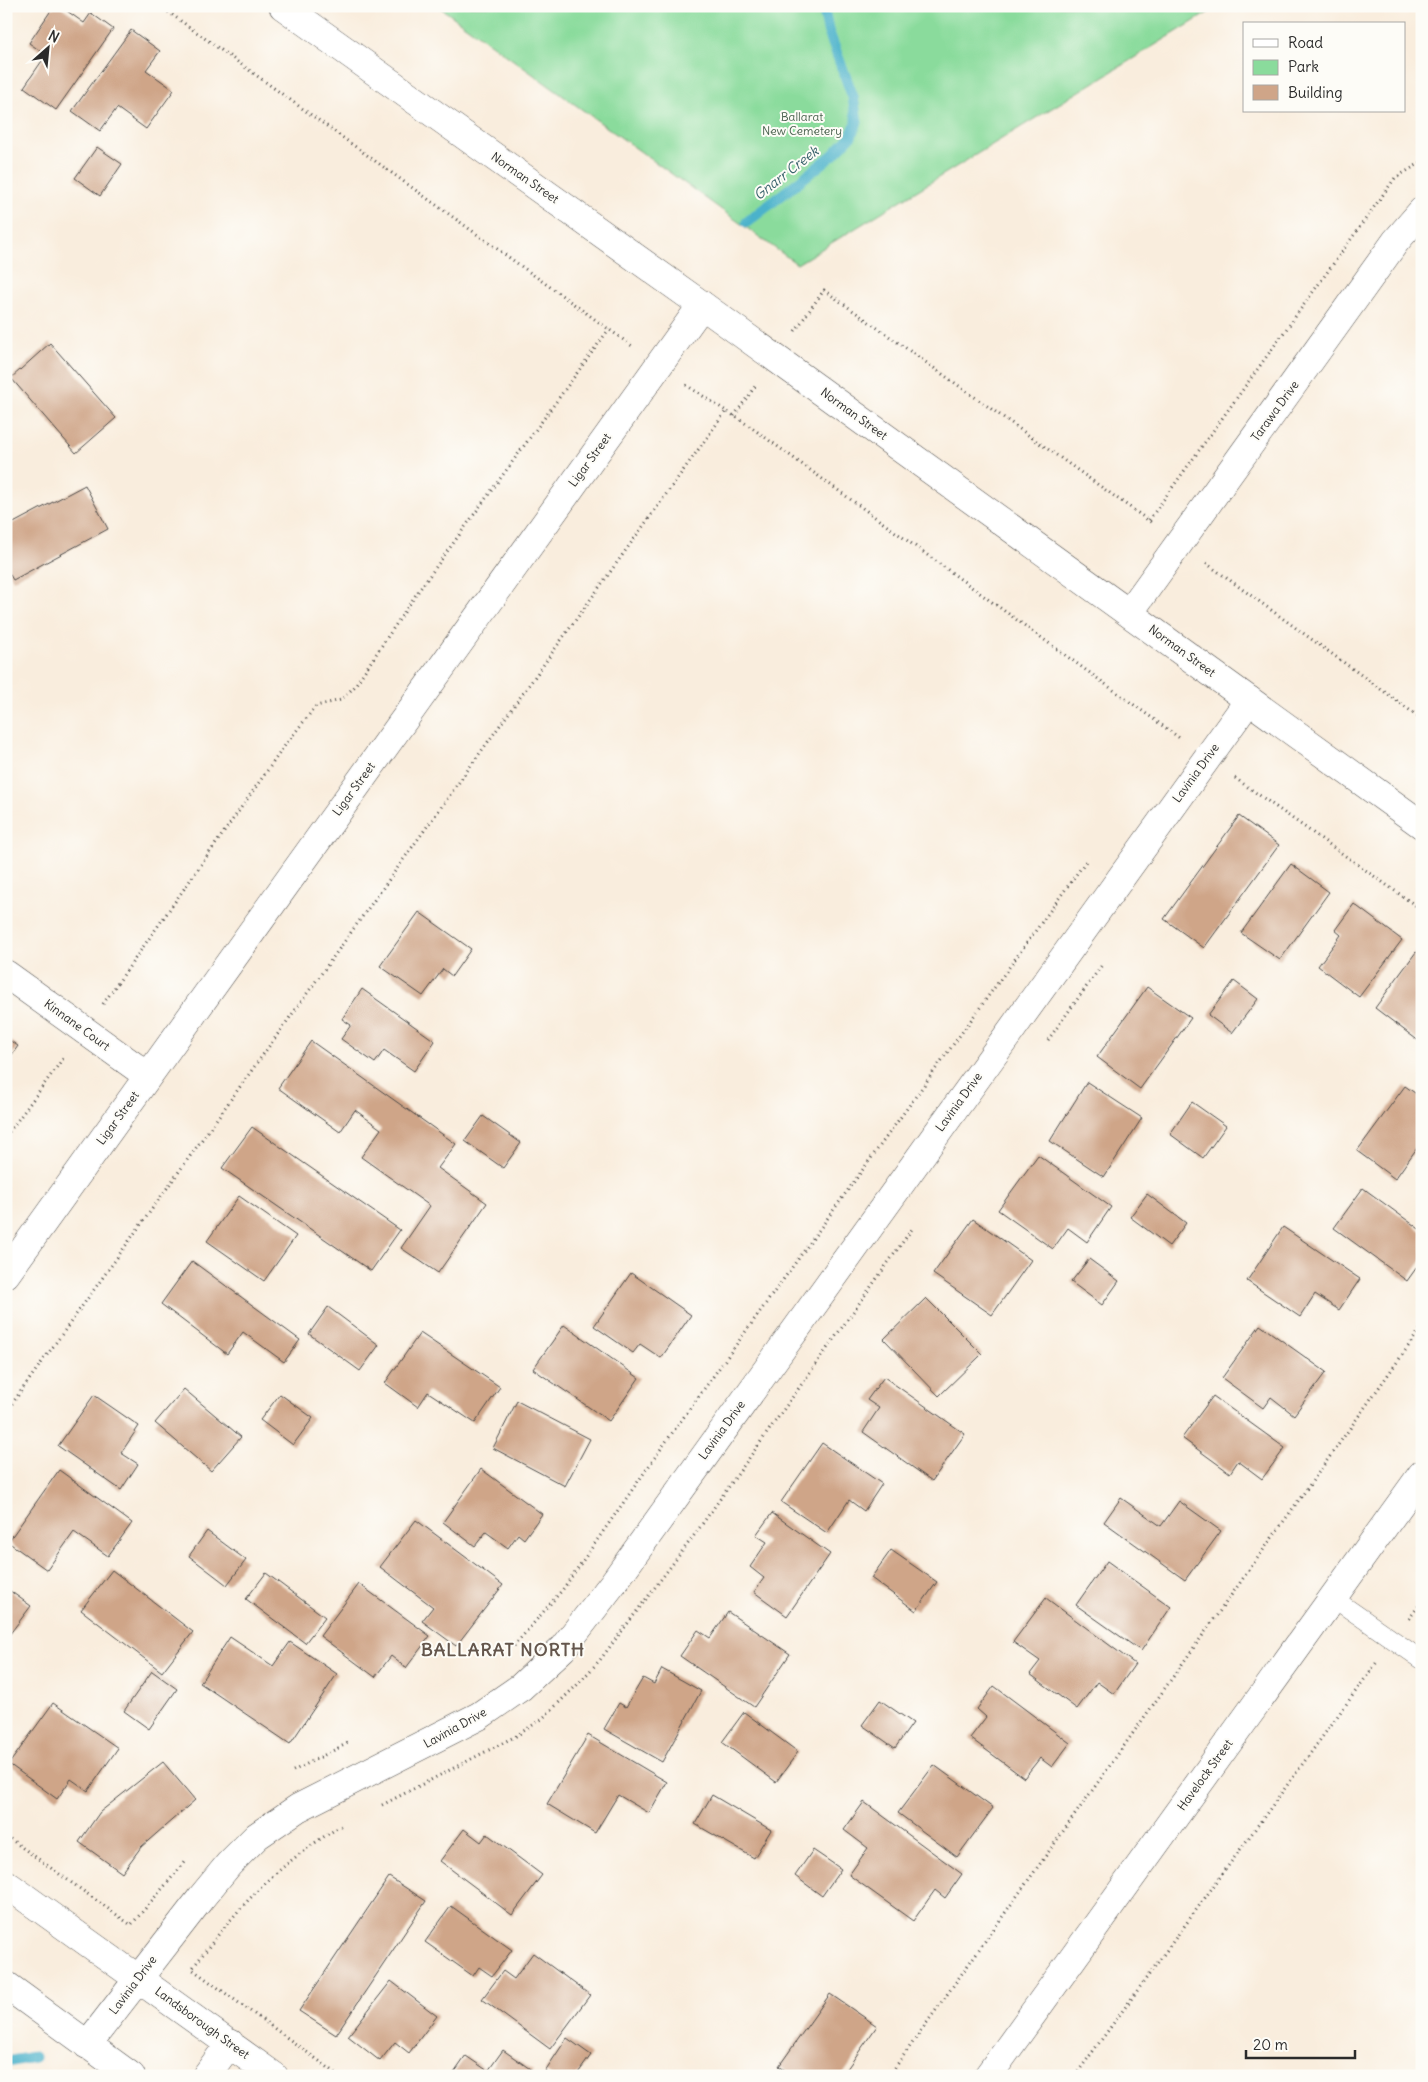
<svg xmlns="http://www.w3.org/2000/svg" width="1428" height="2082" font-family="Delius,sans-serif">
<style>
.green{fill:#8adb9c;stroke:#5a8364}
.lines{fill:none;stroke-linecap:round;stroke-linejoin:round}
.stream{stroke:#4cb2cb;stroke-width:11}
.building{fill:#cfa588}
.service-casing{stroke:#4a4846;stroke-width:19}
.minor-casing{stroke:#4a4846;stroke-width:29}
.tertiary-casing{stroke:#4a4846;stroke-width:29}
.path{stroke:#4a4846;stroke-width:3;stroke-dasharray:1 4;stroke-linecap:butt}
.service{stroke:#fff;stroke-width:18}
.minor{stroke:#fff;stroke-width:28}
.tertiary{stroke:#fff;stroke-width:28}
.labels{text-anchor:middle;stroke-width:4;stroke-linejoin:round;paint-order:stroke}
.park-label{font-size:12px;fill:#48604d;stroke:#fdfcf7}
.street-label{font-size:12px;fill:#2b2b2b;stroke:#fdfcf7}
.water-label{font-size:14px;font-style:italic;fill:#38616b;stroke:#fdfcf7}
.district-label{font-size:18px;font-weight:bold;letter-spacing:1px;fill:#64564c;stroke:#fdfcf7}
</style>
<rect width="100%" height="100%" fill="#fdfcf7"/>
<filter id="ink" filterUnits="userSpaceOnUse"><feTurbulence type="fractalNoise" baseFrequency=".02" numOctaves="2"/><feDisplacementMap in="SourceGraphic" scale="10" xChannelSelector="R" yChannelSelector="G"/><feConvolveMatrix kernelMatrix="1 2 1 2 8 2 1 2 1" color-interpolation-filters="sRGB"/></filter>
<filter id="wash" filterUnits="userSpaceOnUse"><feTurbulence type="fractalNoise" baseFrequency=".0096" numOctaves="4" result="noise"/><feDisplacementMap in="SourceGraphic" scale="20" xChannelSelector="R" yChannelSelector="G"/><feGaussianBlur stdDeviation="1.12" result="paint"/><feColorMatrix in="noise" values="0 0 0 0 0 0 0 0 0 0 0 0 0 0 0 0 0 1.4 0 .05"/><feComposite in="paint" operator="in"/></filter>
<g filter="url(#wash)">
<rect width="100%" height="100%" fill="#f9eddd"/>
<path class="green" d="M438,6H1219L797,264Z"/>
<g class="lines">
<path class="stream" d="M747,222L833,155L851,136L857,122L853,97L828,30L823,6
M6,2062L34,2057"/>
</g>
<g id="blocks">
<path class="building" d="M54,6H60L84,23L91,13L113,29L56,110L24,87L46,55L29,43Z
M131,30L160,51L146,70L174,90L146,129L117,108L100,131L72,111Z
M97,147L122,164L100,196L75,178Z
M50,343L116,418L76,453L11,378Z
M85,485L108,529L13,580L6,568V527Z
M1239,816L1279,845L1204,948L1164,919Z
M1291,864L1329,892L1280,960L1241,933Z
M1354,904L1402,940L1359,997L1318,966L1341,935L1335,930Z
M419,912L471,949L452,976L443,969L423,996L380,966Z
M1416,952L1422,956L1420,1042L1375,1008Z
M1234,981L1258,999L1232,1033L1208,1015Z
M1147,987L1191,1018L1140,1089L1097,1057Z
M362,989L435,1041L414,1071L384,1050L375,1063L341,1039L351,1025L342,1019Z
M6,1038L18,1046L6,1063Z
M311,1041L456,1144L438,1168L487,1203L438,1273L401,1248L430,1206L361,1157L381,1129L355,1110L340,1132L278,1088Z
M1087,1082L1142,1118L1104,1177L1050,1141Z
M1405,1086L1422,1098V1141L1395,1179L1357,1151Z
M1192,1102L1226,1126L1203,1158L1170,1134Z
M483,1116L521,1143L503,1168L465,1141Z
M252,1127L400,1230L371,1271L222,1168Z
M1038,1155L1111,1207L1087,1242L1068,1228L1053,1249L998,1210Z
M1363,1188L1422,1231V1260L1407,1281L1334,1228Z
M1147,1194L1186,1223L1169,1246L1130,1217Z
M239,1196L296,1236L264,1281L207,1241Z
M973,1219L1031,1260L992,1315L933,1274Z
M1283,1227L1360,1279L1339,1310L1315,1294L1300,1317L1247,1281Z
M1089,1259L1119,1281L1102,1305L1071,1282Z
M192,1261L300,1340L284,1362L243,1332L227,1354L161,1304Z
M631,1273L691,1315L661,1358L640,1344L633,1353L594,1326Z
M926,1298L982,1354L939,1396L884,1339Z
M328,1307L379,1345L360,1371L309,1334Z
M564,1325L639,1378L609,1421L533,1369Z
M1260,1325L1326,1372L1294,1415L1271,1397L1263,1408L1222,1378Z
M420,1333L500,1387L475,1423L428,1392L418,1407L385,1383Z
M884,1377L965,1434L932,1481L863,1432L879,1408L867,1400Z
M184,1389L241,1437L211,1471L155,1423Z
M280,1394L313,1418L293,1445L260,1420Z
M94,1395L139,1426L121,1453L138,1464L121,1490L58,1446Z
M1213,1396L1285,1448L1262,1479L1238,1461L1230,1473L1182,1438Z
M517,1401L590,1439L565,1486L493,1448Z
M822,1443L882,1484L864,1511L849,1500L827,1533L781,1502Z
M481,1469L542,1514L524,1539L518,1534L508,1548L486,1532L475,1546L443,1522Z
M59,1470L132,1523L108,1556L74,1532L47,1570L8,1542Z
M1121,1498L1161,1526L1179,1501L1221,1531L1185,1580L1104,1522Z
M772,1513L830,1554L787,1616L754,1592L764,1578L750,1567L767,1542L756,1535Z
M416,1520L503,1585L456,1646L422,1621L433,1607L380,1567Z
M207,1531L246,1560L227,1585L189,1556Z
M891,1550L937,1582L916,1611L871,1578Z
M1107,1561L1171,1607L1141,1651L1076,1605Z
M112,1570L193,1632L162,1672L81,1610Z
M266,1573L325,1617L305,1643L246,1599Z
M359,1584L430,1636L406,1668L391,1656L375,1677L320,1636Z
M6,1588L31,1606L6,1639Z
M1046,1598L1135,1664L1114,1694L1097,1682L1077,1709L1030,1674L1040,1661L1013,1642Z
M728,1612L790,1654L754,1707L680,1656L698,1630L710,1638Z
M230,1637L273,1666L290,1642L337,1674L290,1744L200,1683Z
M662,1669L701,1691L662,1762L604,1729L619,1703L626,1707L643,1678L654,1684Z
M152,1671L177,1689L149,1729L124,1711Z
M994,1686L1070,1743L1052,1767L1040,1758L1024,1778L970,1738L986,1717L977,1709Z
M880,1700L913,1723L895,1748L862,1725Z
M53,1703L118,1748L88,1791L71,1779L57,1799L9,1764Z
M744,1712L798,1752L776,1782L722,1742Z
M588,1735L667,1782L649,1813L618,1795L595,1833L547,1804Z
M163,1762L195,1800L141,1847L122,1873L79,1842L100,1812Z
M934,1765L993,1808L957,1857L898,1813Z
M712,1795L771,1830L754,1858L695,1824Z
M864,1802L962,1874L945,1898L935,1890L913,1921L849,1875L868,1848L844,1830Z
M464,1829L481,1842L487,1834L542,1875L512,1915L440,1861Z
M813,1850L841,1869L822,1896L795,1876Z
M389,1877L426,1901L336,2035L299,2011Z
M451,1906L512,1950L492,1976L479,1967L473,1976L425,1942Z
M533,1953L590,1995L550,2049L482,1999L503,1971L514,1979Z
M391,1981L437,2016L409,2053L395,2042L380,2061L348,2036Z
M830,1994L877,2026L842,2076H793L779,2066Z
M567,2038L591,2055L576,2076H552L545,2071Z
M503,2050L533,2071L530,2076H452L466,2056L488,2071Z"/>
</g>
</g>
<g filter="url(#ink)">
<use href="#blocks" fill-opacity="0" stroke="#4a4846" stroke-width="1"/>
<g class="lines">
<g class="service-casing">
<path id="service" d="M1333,1598L1422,1660"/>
</g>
<g class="minor-casing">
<path id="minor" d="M1129,613L1396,241L1422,211
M6,974L148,1076
M6,1274L702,305
M6,1884L274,2076
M6,1985L131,2076
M87,2045L201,1898L229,1864L257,1836L298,1808L479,1716L521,1687L563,1648L614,1582L1249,700
M206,2076L230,2043
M988,2076L1422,1474"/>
</g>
<g class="tertiary-casing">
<path id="tertiary" d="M283,6L702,305L1422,825"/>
</g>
<path class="path" d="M160,6L632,346
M795,331L824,290L1152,523
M686,385L748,425L1181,739
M734,416L756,385
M1149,520L1395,178L1422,162
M1206,563L1422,719
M1235,778L1422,910
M103,1004L286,744L316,706L341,700L354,687L417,593L609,329
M1048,1040L1102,965
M6,1136L65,1056
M6,1412L726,411
M1409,1619L1422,1601
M514,1646L563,1589L665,1443L1086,861
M293,1771L348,1743
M382,1805L516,1736L542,1719L576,1686L600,1660L693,1537L912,1229
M6,1836L131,1925L186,1861
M340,2076L192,1969C237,1908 276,1865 341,1826
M889,2076L1422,1327
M1075,2076L1377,1662"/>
<use href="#service" class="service"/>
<use href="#minor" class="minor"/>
<use href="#tertiary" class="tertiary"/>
</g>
</g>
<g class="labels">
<g class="park-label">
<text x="802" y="121">Ballarat<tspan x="802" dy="14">New Cemetery</tspan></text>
</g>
<g class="street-label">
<text transform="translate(525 178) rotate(35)" y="4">Norman Street</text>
<text transform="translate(1275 411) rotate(-54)" y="4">Tarawa Drive</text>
<text transform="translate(854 414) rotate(36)" y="4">Norman Street</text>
<text transform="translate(590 460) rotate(-54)" y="4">Ligar Street</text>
<text transform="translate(1182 651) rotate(36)" y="4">Norman Street</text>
<text transform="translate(1196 773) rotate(-54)" y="4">Lavinia Drive</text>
<text transform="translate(354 789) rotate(-54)" y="4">Ligar Street</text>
<text transform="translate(77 1025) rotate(36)" y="4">Kinnane Court</text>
<text transform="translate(959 1102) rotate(-54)" y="4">Lavinia Drive</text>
<text transform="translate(118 1118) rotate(-54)" y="4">Ligar Street</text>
<text transform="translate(722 1430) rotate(-54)" y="4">Lavinia Drive</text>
<text transform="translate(455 1728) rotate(-29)" y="4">Lavinia Drive</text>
<text transform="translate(1205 1775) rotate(-54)" y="4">Havelock Street</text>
<text transform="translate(133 1985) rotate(-53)" y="4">Lavinia Drive</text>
<text transform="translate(202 2023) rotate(36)" y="4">Landsborough Street</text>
</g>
<g class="water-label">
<text transform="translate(786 173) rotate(-38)" y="5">Gnarr Creek</text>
</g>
<g class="district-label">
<text x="503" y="1656">BALLARAT NORTH</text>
</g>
</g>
<rect width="1428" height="2082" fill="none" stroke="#fdfcf7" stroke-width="25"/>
<rect x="1243" y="22" width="162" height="90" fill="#fdfcf7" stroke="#a9a8a5"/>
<rect x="1253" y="39" width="25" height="8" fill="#ffffff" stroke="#a9a8a5"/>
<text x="1288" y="48" font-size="15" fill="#2b2b2b">Road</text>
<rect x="1253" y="60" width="25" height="15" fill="#8adb9c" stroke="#a9a8a5"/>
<text x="1288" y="72" font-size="15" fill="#2b2b2b">Park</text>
<rect x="1253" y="85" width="25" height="15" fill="#cfa588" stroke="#a9a8a5"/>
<text x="1288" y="98" font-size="15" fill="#2b2b2b">Building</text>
<g transform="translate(48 48) rotate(27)" stroke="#fdfcf7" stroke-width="4" paint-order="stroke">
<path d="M0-4L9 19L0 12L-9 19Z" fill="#2b2b2b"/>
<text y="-8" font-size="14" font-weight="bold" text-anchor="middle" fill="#2b2b2b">N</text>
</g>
<path d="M1246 2050v8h109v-8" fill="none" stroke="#2b2b2b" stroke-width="2.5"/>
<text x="1253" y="2050" font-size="15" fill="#2b2b2b" stroke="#fdfcf7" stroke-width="4" paint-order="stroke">20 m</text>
</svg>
